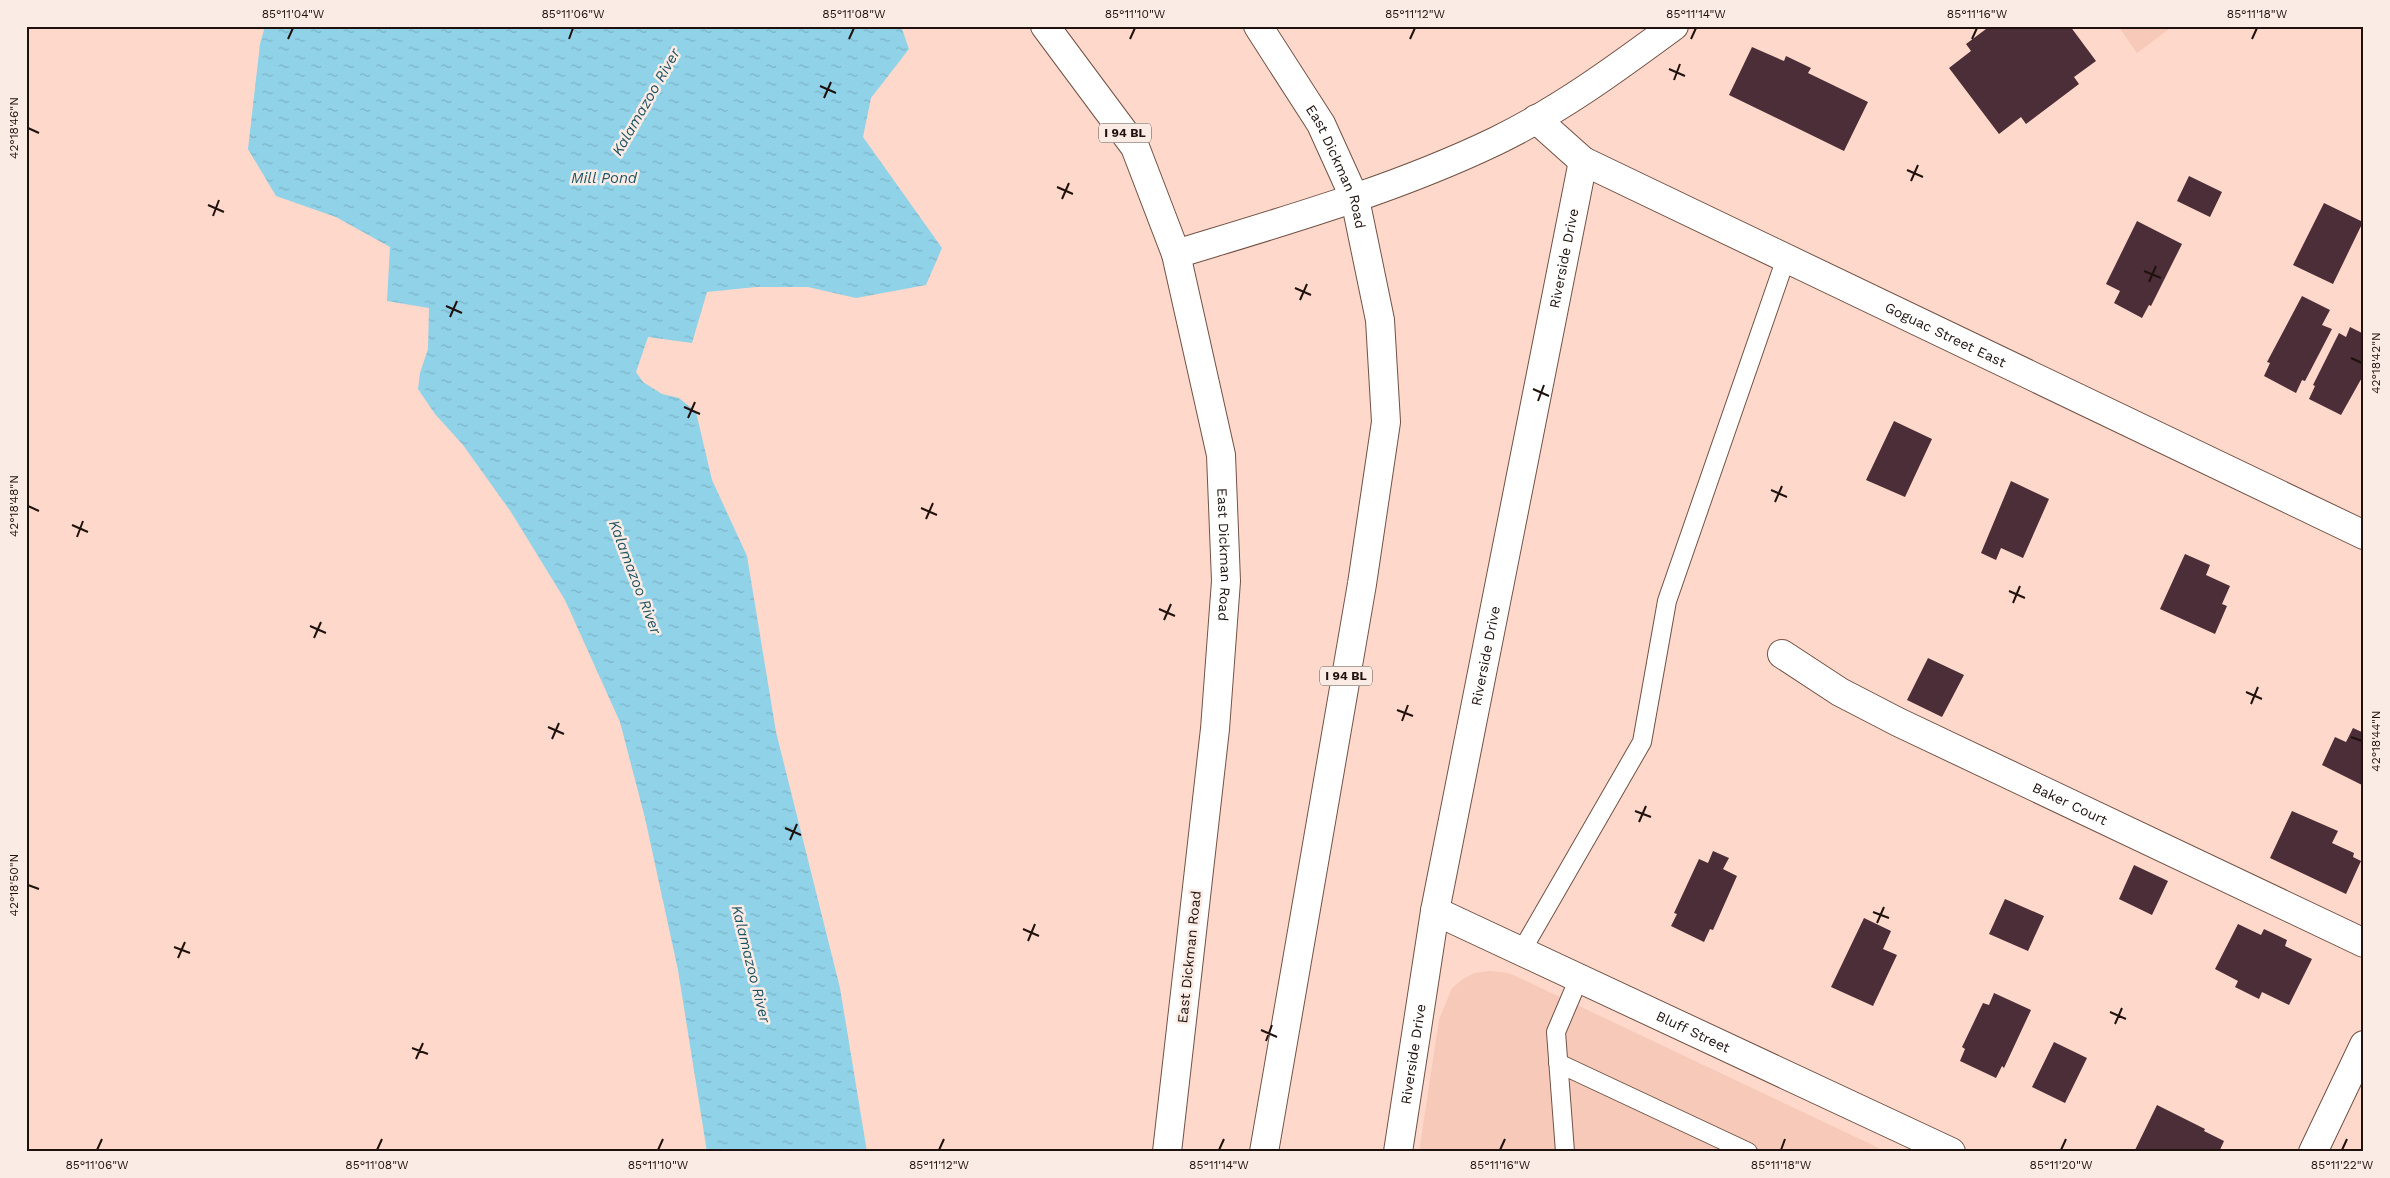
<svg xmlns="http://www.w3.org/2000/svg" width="2390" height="1178" font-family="'Work Sans',sans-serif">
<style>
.built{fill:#f6c9b9}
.water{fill:url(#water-ripples)}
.building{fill:#4c2e39}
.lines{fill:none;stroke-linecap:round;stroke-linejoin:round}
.lane-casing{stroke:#715246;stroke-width:20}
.street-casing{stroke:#715246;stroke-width:30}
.secondary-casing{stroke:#715246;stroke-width:30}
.primary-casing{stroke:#715246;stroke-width:30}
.lane{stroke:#fff;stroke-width:18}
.street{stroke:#fff;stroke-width:28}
.secondary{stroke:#fff;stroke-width:28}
.primary{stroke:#fff;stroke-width:28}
.ticks{fill:none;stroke:#1f120e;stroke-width:2}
.labels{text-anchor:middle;stroke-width:5;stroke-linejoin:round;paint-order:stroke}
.shield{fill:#faebe5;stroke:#61534e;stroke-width:1}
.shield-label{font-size:12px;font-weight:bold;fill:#1f120e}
.street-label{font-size:14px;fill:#1f120e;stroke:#faebe5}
.water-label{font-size:15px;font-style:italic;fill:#1d5464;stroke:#faebe5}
.neatline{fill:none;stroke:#1f120e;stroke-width:2}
.ticks-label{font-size:12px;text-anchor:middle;fill:#1f120e}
</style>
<defs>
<pattern id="water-ripples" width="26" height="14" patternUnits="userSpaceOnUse" patternTransform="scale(1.25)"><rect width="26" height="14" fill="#90d2e8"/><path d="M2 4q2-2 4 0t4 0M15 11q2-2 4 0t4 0" fill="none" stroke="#7cb3c6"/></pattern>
</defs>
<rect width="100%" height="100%" fill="#fed8ca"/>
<path class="built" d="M2118,26H2173L2137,53Z
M1490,971L1508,973L1522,979L1887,1152H1419L1439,1020L1452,988L1463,979L1475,973Z"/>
<path class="water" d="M265,26H901L909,49L871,98L863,137L942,248L926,285L856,298L808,287H756L707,292L692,343L648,337L636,372L643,382L662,394L679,398L696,412L712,480L747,556L776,732L840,988L867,1152H707L678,970L645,818L620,722L565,600L511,512L463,445L435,414L418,389L420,373L428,349L429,308L387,301L390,247L336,217L276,196L248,149L260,44Z"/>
<path class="building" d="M1990,26H2070L2096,61L2074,77L2079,84L2026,124L2021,117L1999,134L1949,68L1971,51L1966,44Z
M1752,47L1784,61L1786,56L1811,68L1808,73L1868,102L1844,151L1729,95Z
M2189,176L2222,192L2210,217L2177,201Z
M2324,203L2363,222L2333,284L2293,265Z
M2137,221L2182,244L2151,306L2149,305L2142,318L2114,303L2120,291L2106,284Z
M2302,296L2330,310L2322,325L2332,329L2305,381L2302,380L2296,393L2264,376L2270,363L2267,362Z
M2350,327L2364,334V374L2341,415L2309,399L2315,386L2313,385L2339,333L2346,337Z
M1894,421L1932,439L1905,497L1866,480Z
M2011,481L2049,499L2023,558L2001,548L1996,560L1981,553Z
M2185,554L2210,565L2206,575L2230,586L2222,604L2227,606L2215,634L2160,609Z
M1928,658L1964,675L1942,717L1907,700Z
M2353,728L2364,733V786L2322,765L2335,737L2346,742Z
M2292,811L2338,831L2332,843L2354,853L2353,857L2361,861L2346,894L2270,858Z
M1713,851L1729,858L1723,869L1737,876L1713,930L1710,929L1704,942L1671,926L1677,914L1674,913L1699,859L1708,863Z
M2134,865L2168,881L2152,915L2119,899Z
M2005,899L2044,916L2028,951L1989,934Z
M1864,918L1891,931L1883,949L1897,955L1873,1006L1831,987Z
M2238,924L2261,935L2264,929L2287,940L2285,946L2312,959L2289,1005L2262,992L2259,999L2235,987L2238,981L2215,969Z
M1994,993L2031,1010L2004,1068L2002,1066L1996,1078L1960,1061L1965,1049L1962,1047L1983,1003L1989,1005Z
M2054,1042L2087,1058L2065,1103L2032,1087Z
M2157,1105L2205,1129L2204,1131L2224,1141L2219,1152H2134Z"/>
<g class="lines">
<g class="lane-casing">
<path id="lane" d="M1521,952L1642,742L1667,601L1786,258
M1558,1063L1748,1152
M1565,1152L1556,1032L1579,978"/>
</g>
<g class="street-casing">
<g id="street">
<path id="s1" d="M1536,119L1583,161L2364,535"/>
<path id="s2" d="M1782,654L1840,692L1898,722L2364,943"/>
<path id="s3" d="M1435,911L1951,1152"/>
<path id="s4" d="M1398,1152L1435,911L1583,161"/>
<path d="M2313,1152L2364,1045"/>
</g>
</g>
<g class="secondary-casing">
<path id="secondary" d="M1176,254C1284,221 1394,190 1496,141C1560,110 1617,68 1674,26"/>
</g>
<g class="primary-casing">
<g id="primary">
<path id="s5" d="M1045,26L1135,147L1176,254L1221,455L1226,581L1215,729L1167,1152"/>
<path id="s6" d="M1258,26L1321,124L1355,199L1380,320L1386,422L1362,584L1264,1152"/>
</g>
</g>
<use href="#lane" class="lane"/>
<use href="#street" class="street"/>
<use href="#secondary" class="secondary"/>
<use href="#primary" class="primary"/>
</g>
<path class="ticks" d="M288,39L293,28M569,39L573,28M849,39L854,28M1130,39L1135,28M1410,39L1415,28M1691,39L1696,28M1972,39L1977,28M2252,39L2257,28M1669,69L1685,76M1674,80L1680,64M820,86L836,93M824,98L831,82M28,128L39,133M1907,170L1923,177M1911,181L1918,165M1057,187L1073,194M1062,199L1069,183M208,205L224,212M213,216L219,200M2144,271L2161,278M2149,282L2156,266M1295,288L1311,295M1300,300L1307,284M446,306L462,313M450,317L457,301M2351,358L2362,363M1533,389L1549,396M1538,401L1544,385M684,407L700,414M688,418L695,402M1771,490L1787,497M1775,502L1782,486M28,506L39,511M921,508L937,515M926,519L933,503M72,525L88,532M77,537L83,521M2009,591L2025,598M2013,603L2020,586M1159,609L1175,616M1164,620L1171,604M310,626L326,633M314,638L321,622M2246,692L2262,699M2251,704L2258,687M1397,710L1413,716M1402,721L1408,705M548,727L564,734M2351,737L2362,741M552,739L559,723M1635,811L1651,817M1639,822L1646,806M785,828L801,835M790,840L797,824M28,885L39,889M1873,912L1889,918M1877,923L1884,907M1023,929L1039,936M1028,941L1035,924M174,947L190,953M178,958L185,942M2110,1012L2126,1019M2115,1024L2122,1008M1261,1030L1277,1037M1266,1041L1272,1025M412,1048L428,1054M416,1059L423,1043M97,1150L102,1139M377,1150L382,1139M658,1150L663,1139M939,1150L944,1139M1219,1150L1224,1139M1500,1150L1505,1139M1781,1150L1785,1139M2061,1150L2066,1139M2342,1150L2347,1139"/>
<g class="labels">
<g class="shield">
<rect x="1099" y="123.5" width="52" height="19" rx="4"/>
<rect x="1320" y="666.5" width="52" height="19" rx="4"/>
</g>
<g class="shield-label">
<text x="1125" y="137">I 94 BL</text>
<text x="1346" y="680">I 94 BL</text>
</g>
<g class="street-label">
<text dy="5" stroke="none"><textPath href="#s6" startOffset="162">East Dickman Road</textPath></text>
<text dy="5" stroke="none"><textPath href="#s4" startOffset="909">Riverside Drive</textPath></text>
<text dy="5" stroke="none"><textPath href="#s1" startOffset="465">Goguac Street East</textPath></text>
<text dy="5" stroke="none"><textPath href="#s5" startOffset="571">East Dickman Road</textPath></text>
<text dy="5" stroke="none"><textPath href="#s4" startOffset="504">Riverside Drive</textPath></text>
<text dy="5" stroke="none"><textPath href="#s2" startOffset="325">Baker Court</textPath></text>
<text transform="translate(1189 957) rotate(-84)" y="5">East Dickman Road</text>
<text dy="5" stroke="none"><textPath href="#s3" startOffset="285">Bluff Street</textPath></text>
<text dy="5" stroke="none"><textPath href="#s4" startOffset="99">Riverside Drive</textPath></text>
</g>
<g class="water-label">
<text transform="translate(646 102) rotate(-60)" y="5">Kalamazoo River</text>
<text x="604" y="183">Mill Pond</text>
<text transform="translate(635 577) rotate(69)" y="5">Kalamazoo River</text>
<text transform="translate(751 964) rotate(76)" y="5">Kalamazoo River</text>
</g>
</g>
<rect width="2390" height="1178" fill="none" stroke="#faebe5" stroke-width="55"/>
<rect x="28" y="28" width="2334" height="1122" class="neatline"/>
<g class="ticks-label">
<text x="293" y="18">85°11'04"W</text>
<text x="573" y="18">85°11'06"W</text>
<text x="854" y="18">85°11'08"W</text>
<text x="1135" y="18">85°11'10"W</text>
<text x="1415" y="18">85°11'12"W</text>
<text x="1696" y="18">85°11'14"W</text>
<text x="1977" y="18">85°11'16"W</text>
<text x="2257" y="18">85°11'18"W</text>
<text transform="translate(14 128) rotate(-90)" y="4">42°18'46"N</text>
<text transform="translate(2376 363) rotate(-90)" y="4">42°18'42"N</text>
<text transform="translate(14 506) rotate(-90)" y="4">42°18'48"N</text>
<text transform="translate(2376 741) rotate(-90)" y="4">42°18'44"N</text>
<text transform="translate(14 885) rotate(-90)" y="4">42°18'50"N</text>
<text x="97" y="1169">85°11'06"W</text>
<text x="377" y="1169">85°11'08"W</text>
<text x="658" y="1169">85°11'10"W</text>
<text x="939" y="1169">85°11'12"W</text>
<text x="1219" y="1169">85°11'14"W</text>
<text x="1500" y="1169">85°11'16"W</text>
<text x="1781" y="1169">85°11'18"W</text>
<text x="2061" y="1169">85°11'20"W</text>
<text x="2342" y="1169">85°11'22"W</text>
</g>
</svg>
